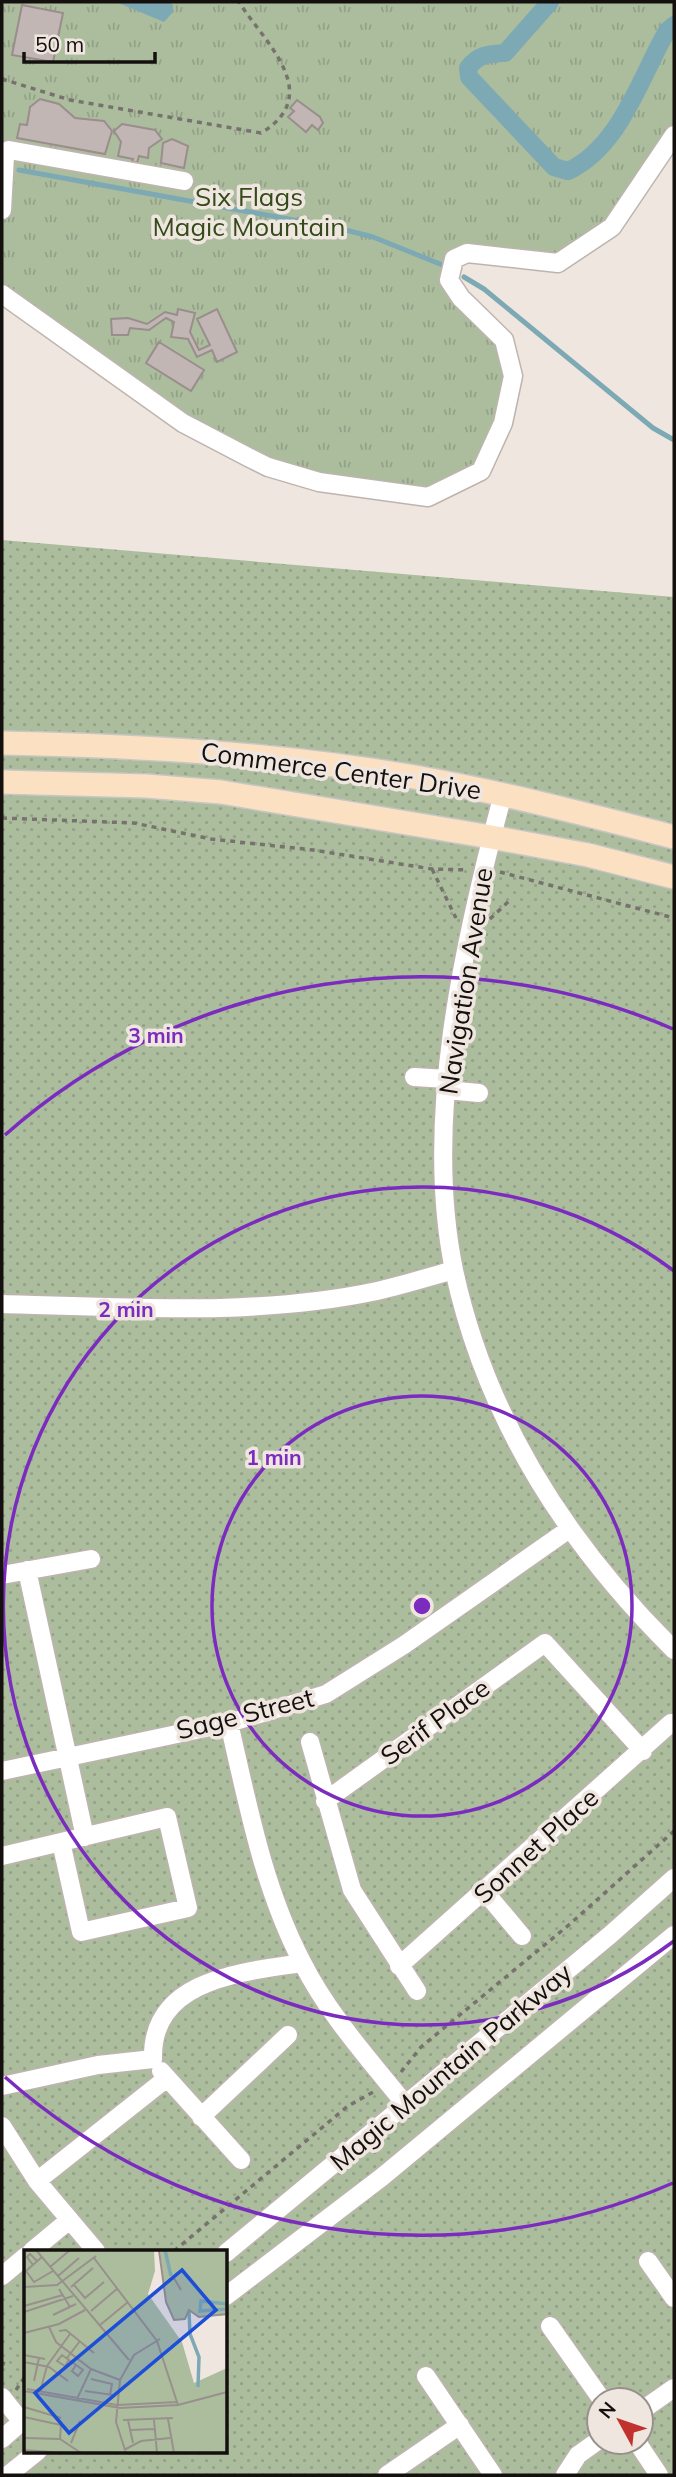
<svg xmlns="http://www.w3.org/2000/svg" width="676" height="2477" font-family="Mulish,sans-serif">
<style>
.grass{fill:url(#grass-dots);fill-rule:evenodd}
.park{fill:url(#park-tufts)}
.water{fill:#7da9b4}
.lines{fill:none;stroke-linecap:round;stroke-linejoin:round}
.stream{stroke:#7da9b4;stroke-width:5}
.canal{stroke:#7da9b4;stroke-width:18}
.building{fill:#c2b6b4;stroke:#998e8c;stroke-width:2}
.minor-casing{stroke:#beb4ae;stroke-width:21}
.major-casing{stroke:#c7c6c5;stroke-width:26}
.path{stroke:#78726e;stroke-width:3.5;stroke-dasharray:5 5;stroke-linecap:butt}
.minor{stroke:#fff;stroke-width:18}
.major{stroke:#fbe0c1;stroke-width:23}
.ring{fill:none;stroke:#7b2cbf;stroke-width:3.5}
.labels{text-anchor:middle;stroke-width:7;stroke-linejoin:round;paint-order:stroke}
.park-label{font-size:26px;fill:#334b19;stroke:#f0e6e0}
.street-label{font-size:26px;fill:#14100e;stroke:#f0e6e0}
.inset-river{fill:none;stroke:#7da9b4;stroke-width:3.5}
.inset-road{fill:none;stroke:#98908c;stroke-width:2}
.view{fill:#1d4ed8;fill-opacity:0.15;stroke:#1d4ed8;stroke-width:3.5}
.inset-edge{fill:none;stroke:#14100e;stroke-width:3.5}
.centre{fill:#7b2cbf;stroke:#f0e6e0;stroke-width:3.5}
.ring-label{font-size:21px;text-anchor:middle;font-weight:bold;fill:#7b2cbf;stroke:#f0e6e0;stroke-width:7;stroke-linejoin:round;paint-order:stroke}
</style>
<defs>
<pattern id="grass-dots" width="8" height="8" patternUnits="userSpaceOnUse" patternTransform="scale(1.75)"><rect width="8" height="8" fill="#acbd9e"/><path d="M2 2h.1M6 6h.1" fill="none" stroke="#93a187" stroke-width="1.8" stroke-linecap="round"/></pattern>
<pattern id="park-tufts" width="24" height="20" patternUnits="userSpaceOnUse" patternTransform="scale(1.75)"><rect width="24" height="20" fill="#acbd9e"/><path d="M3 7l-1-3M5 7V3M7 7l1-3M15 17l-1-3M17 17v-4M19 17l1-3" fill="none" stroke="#93a187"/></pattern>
</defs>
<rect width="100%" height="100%" fill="#f0e6e0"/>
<path class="grass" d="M2,540L674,597V2475H2ZM26,2251H226V2451H26ZM599,2400H641V2442H599Z"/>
<path class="park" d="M2,2H674V136L612,227L558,263L467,253L449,280L485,322L513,376L481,471L428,497L319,482L183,423L2,294Z"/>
<path class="water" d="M116,2H169L173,5V12L164,22Z"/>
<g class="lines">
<path class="stream" d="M19,170L338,228L373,237L445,266
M464,277L484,289L653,428L674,440"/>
<path class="canal" d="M550,2L505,53C489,54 478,54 468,68L469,77L554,167L568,171C620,147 640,78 667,31L674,25"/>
</g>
<path class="building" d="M22,5L63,13L53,62L12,55Z
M40,99L59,104L75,118L104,121L112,131L105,154L17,138L20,124L27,125L30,107Z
M297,100L320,117L323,123L318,130L312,125L306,132L288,117L294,111L290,108Z
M122,124L155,130L162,139L149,148L148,158L139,156L137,163L132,162L133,159L118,156L121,142L114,131Z
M172,139L188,146L184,168L161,163L163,143Z
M178,309L195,313L190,332L199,350L210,345L197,319L217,309L237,352L217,362L212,350L197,357L188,339L171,337L174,322L166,318L149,330L130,328L128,335H112L111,319L128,318L147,324L165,312L177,315Z
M159,342L204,370L191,391L146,363Z"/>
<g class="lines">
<g class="minor-casing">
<path id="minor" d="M2,210L5,156L9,150L184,181
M2,294L183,423L248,457L268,467L319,482L428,497L481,471L503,423L513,376L504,340L461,298L449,280L454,259L467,253L558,263L612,227L674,135
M503,794C464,940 423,1120 454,1270C486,1419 567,1544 674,1650
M414,1077L447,1079
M446,1090L479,1093
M2,1304C126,1307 254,1317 377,1291C403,1285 429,1277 454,1270
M27,1570L85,1837
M2,1575L91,1559
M229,1723C248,1805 263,1887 302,1962C328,2014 369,2059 405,2104
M310,1742L352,1890L417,1991
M2,1771L229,1723L326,1694L404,1645L568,1530
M325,1801L545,1643L643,1751
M2,1856L167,1817L188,1908L81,1932L61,1842
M485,1892L522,1936
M399,1966L671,1723
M153,2059C151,1979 242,1972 302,1963
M161,2071L241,2160
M2,2086L98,2065L153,2059
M201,2117L288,2035
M2,2126L37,2181L96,2251
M37,2181L167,2078
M32,2251L68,2221
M226,2253L610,1935L674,1878
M648,2261L674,2298
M2,2276L26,2256
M226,2296L382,2177L674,1935
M550,2326L602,2400
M426,2376L493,2475
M2,2397L22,2422
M641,2411L674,2388
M2,2439L26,2418
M637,2442L659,2475
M8,2475L38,2451
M387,2475L460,2425
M565,2475L578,2455L599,2440"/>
</g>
<g class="major-casing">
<path id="major" d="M2,743C143,746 286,754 426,779C509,794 592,816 674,837
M2,782L146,786L221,792L491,837L588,855L674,877"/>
</g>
<path class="path" d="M2,79L70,100L261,133C326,94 263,41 239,2
M2,818L134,823L211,839L313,850L432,869L468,870
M432,869L456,918
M500,872L674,918
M490,919L510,900
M401,2072L421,2047L570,1924L674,1831
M174,2251L348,2106L375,2091
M2,2363L5,2364
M16,2390L26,2375"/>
<use href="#minor" class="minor"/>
<use href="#major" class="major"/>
</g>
<g class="ring">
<circle cx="422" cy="1606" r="210"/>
<path d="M674 1941A419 419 0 1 1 674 1271"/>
<path d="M673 2183A629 629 0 0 1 5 2077M5 1135A629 629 0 0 1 673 1029"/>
</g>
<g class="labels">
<g class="park-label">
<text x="249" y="206">Six Flags<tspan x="249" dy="30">Magic Mountain</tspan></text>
</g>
<g class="street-label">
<text transform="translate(341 771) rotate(8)" y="9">Commerce Center Drive</text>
<text transform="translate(466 981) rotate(-81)" y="9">Navigation Avenue</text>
<text transform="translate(245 1714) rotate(-14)" y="9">Sage Street</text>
<text transform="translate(435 1722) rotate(-36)" y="9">Serif Place</text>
<text transform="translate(536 1846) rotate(-42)" y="9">Sonnet Place</text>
<text transform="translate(451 2067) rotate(-40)" y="9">Magic Mountain Parkway</text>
</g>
</g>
<g transform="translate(24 2250)">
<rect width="203" height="203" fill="#f0e6e0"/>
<path d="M0,0H130L131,21L124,44L158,92L170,133L203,118V203H0Z" fill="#acbd9e"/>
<path d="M136,0H203V65L175,67L166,60L161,69L150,70L142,52Z" fill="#acbd9e"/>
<path class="inset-river" d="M141,0L147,26M203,54L177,51L176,61L203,59M165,62L166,84L175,107L174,137"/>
<path class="inset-road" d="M12,0L105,110M135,0L142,52L150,70L161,69L165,60L175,67L203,64M18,7L2,21L10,32L29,21M70,8L133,91L154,155L203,142M9,15L3,7L6,4L13,11M26,17L46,0M34,26L55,8M141,33L150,28L157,40M50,35L61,48L80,32M0,37L33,35L72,6M47,37L69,18M35,39L46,57M0,56L39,45M67,61L94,38M0,62L49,46M29,65L52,54M76,75L104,52M25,77L32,92L67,119L96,130M35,81L42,80L70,103M0,83L35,74L61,60M0,105L21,109M43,108L56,91M45,110L41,116L33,111L38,105L59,120L54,126L48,121L52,115M0,112L25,117L44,131M67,129L88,134L86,145M10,131L15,108M3,139L93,155L153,152M0,141L96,158L154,155M61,141L89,145M16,142L23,116L46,84M53,149L67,119M0,157L37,168M0,167L37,175L36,189M144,169L150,203M99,170L149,168M104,170L109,193M130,170L133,203M105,180L131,179M0,188L36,189L57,203M47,193L56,171M0,200L41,203M100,200L117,191L146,188M102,203L92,172L96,130L110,105L136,89"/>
<path class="view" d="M158,20L192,60L45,183L11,143Z"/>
<rect width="203" height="203" class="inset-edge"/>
</g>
<circle cx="422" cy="1606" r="10" class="centre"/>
<g class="ring-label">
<text x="156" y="1043">3 min</text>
<text x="126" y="1317">2 min</text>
<text x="274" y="1465">1 min</text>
</g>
<rect width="676" height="2477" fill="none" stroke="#14100e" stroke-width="7"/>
<g transform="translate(620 2421) rotate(310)"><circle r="33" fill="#f0e6e0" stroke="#98908c" stroke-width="2"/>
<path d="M0-5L12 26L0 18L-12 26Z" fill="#c1322f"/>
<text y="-10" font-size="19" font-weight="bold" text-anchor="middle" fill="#14100e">N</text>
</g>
<path d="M24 52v10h131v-10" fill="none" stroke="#14100e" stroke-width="3.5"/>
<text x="35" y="52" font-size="21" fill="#14100e" stroke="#f0e6e0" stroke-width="5" paint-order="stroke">50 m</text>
</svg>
